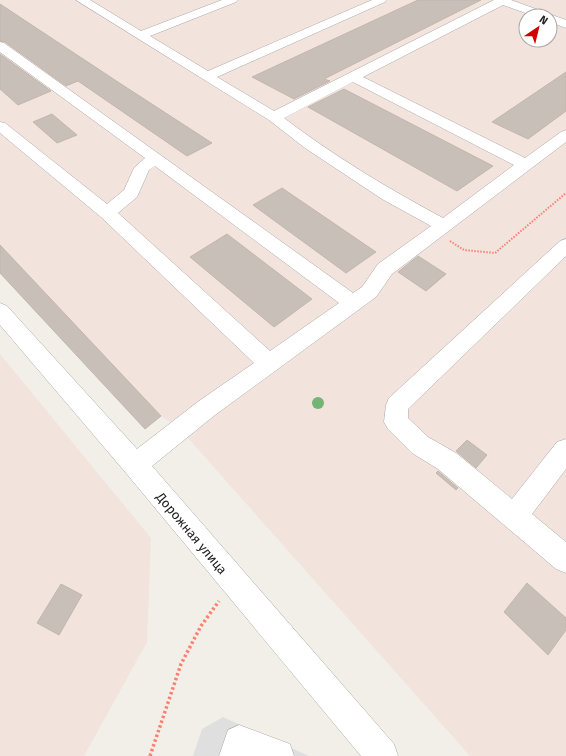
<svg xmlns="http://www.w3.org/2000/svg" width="566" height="756" font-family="'Fira Sans',sans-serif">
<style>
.residential{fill:#e0dfdf}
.military{fill:#f3e3dd;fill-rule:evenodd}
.building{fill:#c7bfb8;stroke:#c4b6ab}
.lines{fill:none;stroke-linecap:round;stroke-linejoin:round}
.minor-casing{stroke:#a9a9a9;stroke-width:1}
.path-far1{stroke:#fa8072;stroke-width:2;stroke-dasharray:1.5 1.5;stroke-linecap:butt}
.path{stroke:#fa8072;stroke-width:3.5;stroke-dasharray:2.5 2.5;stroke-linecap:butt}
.minor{fill:#fff;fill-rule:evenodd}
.tree{fill:#74b475}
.labels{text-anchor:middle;stroke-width:3.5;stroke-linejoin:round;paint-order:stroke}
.near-street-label{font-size:13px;fill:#222;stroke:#fff}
</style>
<rect width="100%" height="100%" fill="#f2efe9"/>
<path class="residential" d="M223,717L309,756H310H193L202,729Z"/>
<path class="military" d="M0,0H566V756H470L180,429L161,416L0,245ZM526,16H550V40H526Z
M0,354L151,538L147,642L84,756H0Z"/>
<path class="building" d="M418,0H481L324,79L330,81L294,99L252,77Z
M0,4L121,84L212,143L187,156L78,81L66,86L5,42L0,41Z
M0,54L51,91L18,105L0,89Z
M566,72V111L528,139L492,122Z
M344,89L493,166L457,191L308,107Z
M52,114L77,135L57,143L33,122Z
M282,188L376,252L346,273L253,205Z
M227,234L312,299L274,327L190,257Z
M0,245L161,416L145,429L0,273Z
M418,256L446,274L426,291L398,272Z
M467,440L487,455L476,468L456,451Z
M438,471L458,488L456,490L436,473Z
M527,583L566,618V630L548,655L504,612Z
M61,584L82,595L59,635L37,623Z"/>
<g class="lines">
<g class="minor-casing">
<path id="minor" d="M76,0H90L141,31L222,0H238L236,2L150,36L208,71L372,0H387L385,2L217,77L274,111L494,0H511L566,20V28L550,22V16H534L503,5L363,77L525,158L561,132L566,130V142L392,274L376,297L215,415L152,466L394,744L398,756H361L126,473L0,325V303L7,306L137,449L199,401L254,363L101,217L0,133V122L5,123L107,204L124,190L134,168L145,158L0,52V42L4,43L353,293L362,287L378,264L431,226L382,199L305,148L269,120ZM353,82L514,165L443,218C387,188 334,156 284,118ZM155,166L339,303L270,351L118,213L137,197L149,170Z
M566,239V256L408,409V418L428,437L456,453L512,499L557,442L566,439V469L532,514L566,542V573L556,569L438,469L412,453L388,429L384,422L386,405L389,398L560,241Z
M239,725L290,744L294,756H219L228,730Z"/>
</g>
<path class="path-far1" d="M450,241L464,250L495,253L566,193"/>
<path class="path" d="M150,756L181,664L201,626L219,601"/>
<use href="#minor" class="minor"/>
</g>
<circle class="tree" cx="318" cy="403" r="6"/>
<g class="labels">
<g class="near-street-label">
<text transform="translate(192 533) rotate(50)" y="5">Дорожная улица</text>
</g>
</g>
<g transform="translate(538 28) rotate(35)"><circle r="19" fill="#ffffff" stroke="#a7a7a7"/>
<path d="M0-3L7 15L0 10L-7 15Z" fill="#d40000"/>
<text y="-6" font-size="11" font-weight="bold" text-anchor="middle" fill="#222222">N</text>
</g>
</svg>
